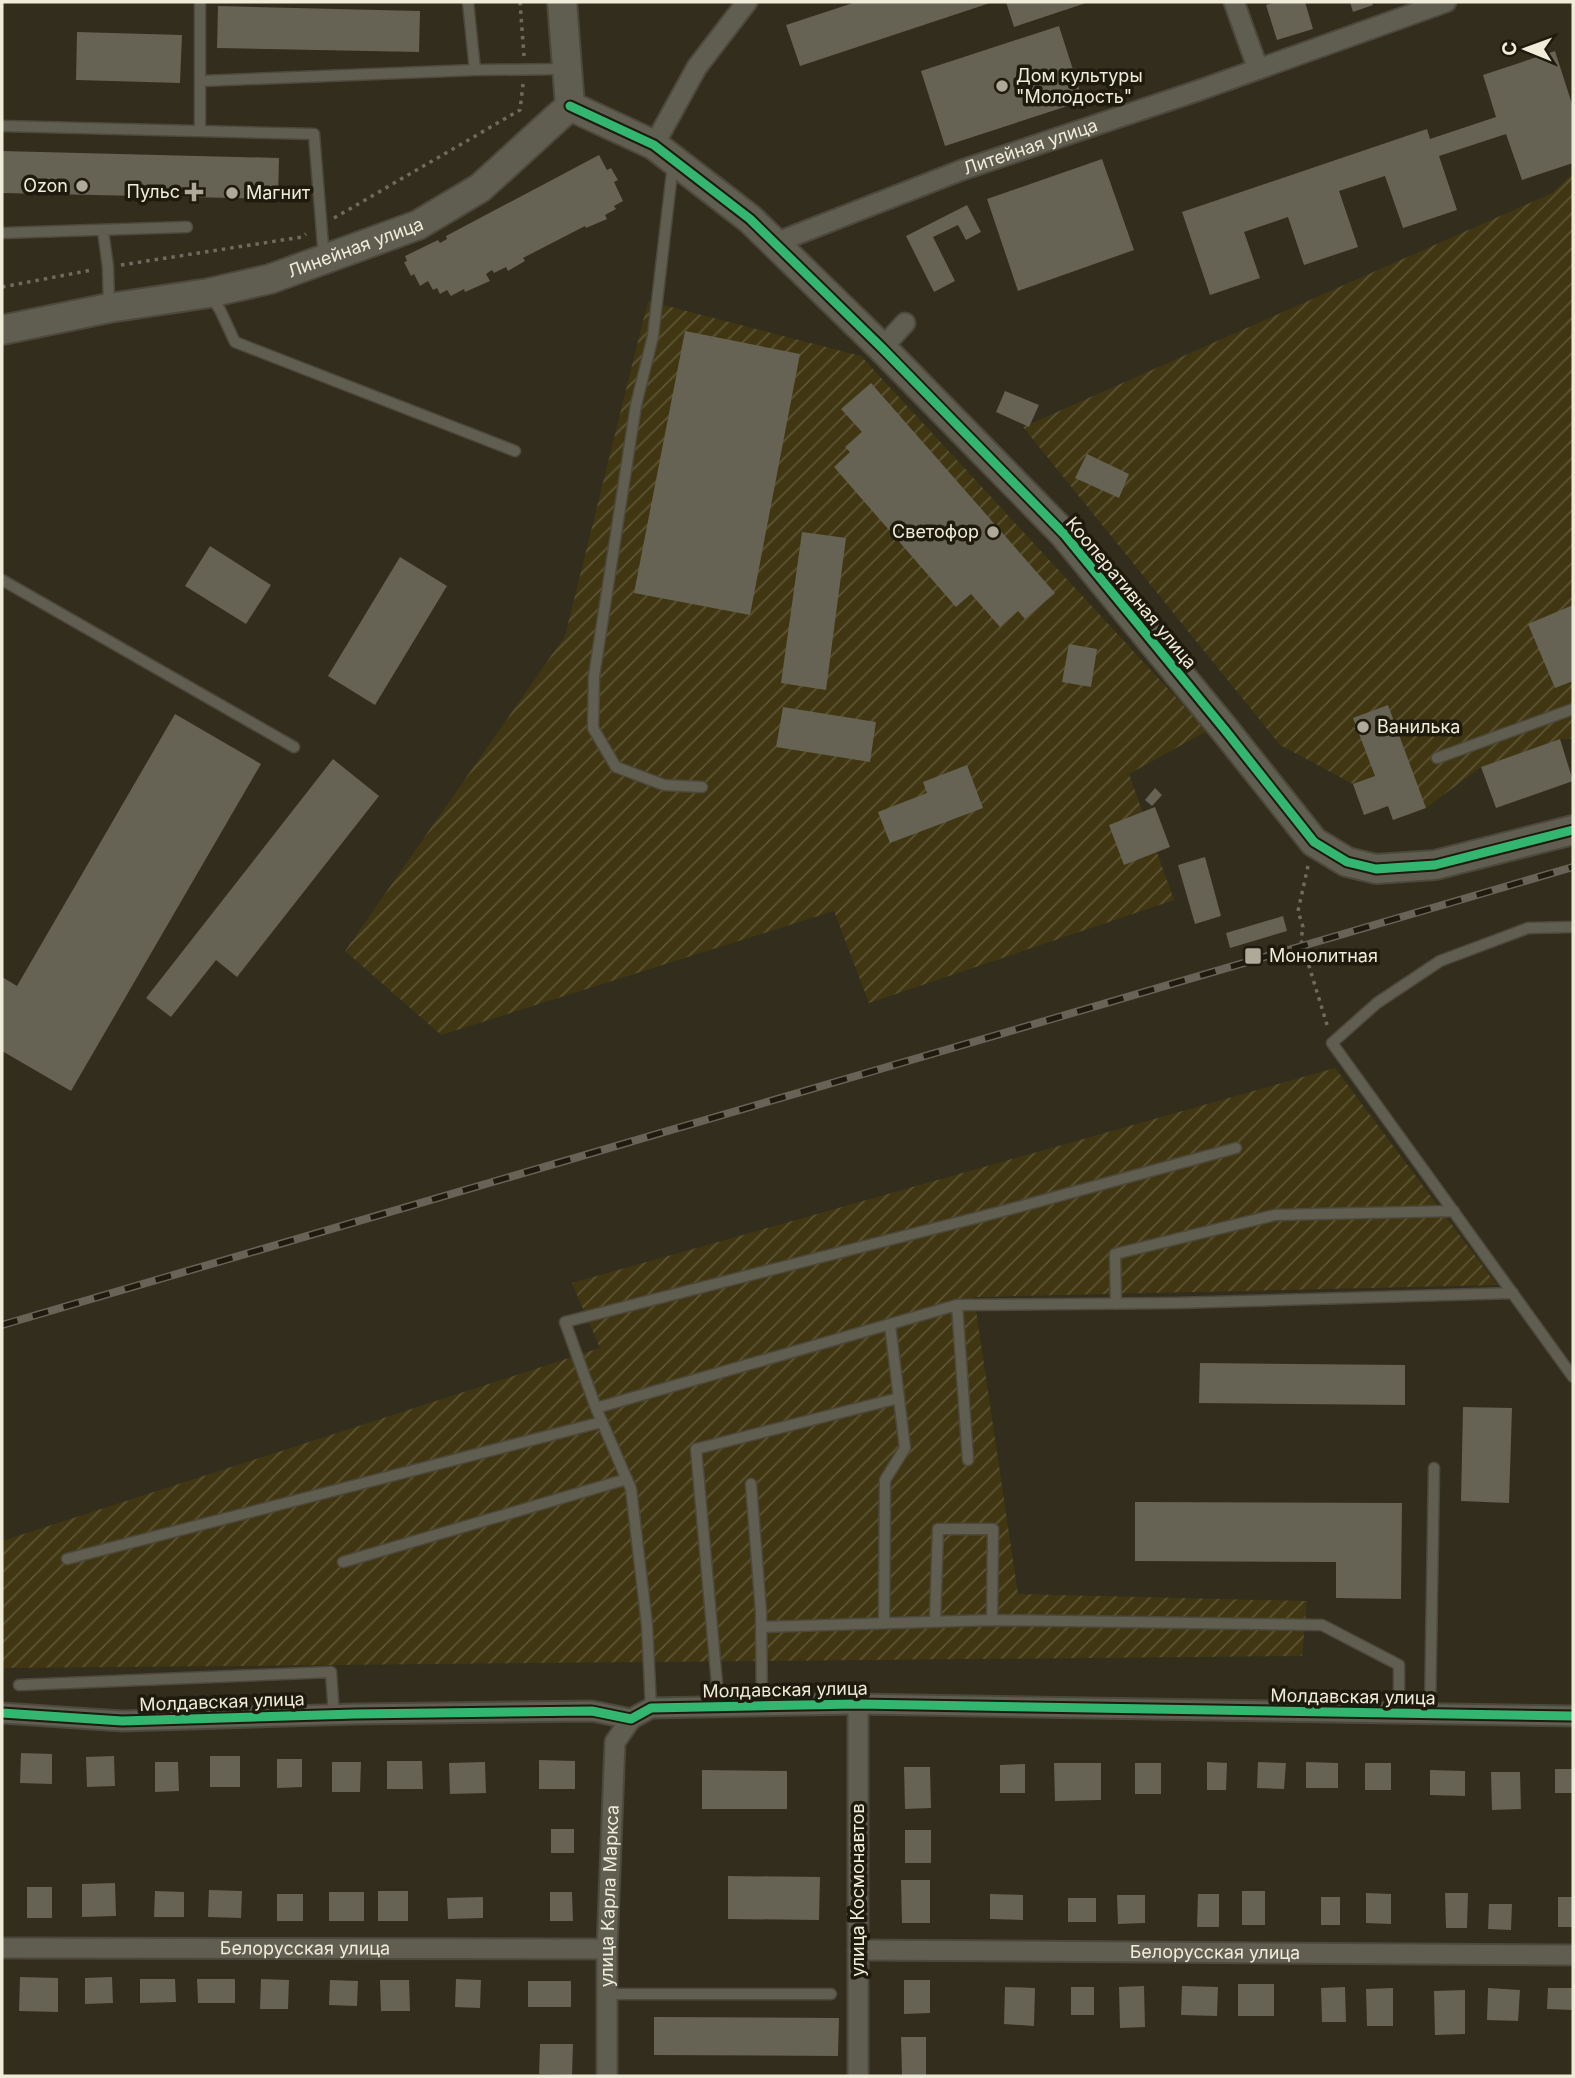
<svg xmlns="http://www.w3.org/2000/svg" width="1575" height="2078" font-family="Inter,sans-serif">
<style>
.industrial{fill:url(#industrial-furrows)}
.building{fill:#666254}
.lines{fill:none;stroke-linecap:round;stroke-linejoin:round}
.lane-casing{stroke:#4c483b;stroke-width:13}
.street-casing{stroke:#4c483b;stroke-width:23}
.secondary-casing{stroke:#4c483b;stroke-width:32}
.path{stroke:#6e6b60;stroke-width:3.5;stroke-dasharray:3.5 5;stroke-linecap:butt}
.lane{stroke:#605d51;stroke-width:10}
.street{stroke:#605d51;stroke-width:19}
.secondary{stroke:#605d51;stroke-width:28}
.rail-casing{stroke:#676357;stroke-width:8}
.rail{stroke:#1e1b0e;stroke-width:5;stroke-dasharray:16;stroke-linecap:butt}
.cycleway-casing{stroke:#1e1b0e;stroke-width:13}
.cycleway{stroke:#33b770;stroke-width:9}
.poi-dot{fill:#aea998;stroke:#1e1b0e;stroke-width:2.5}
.labels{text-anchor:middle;stroke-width:7;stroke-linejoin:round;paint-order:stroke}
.poi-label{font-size:18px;fill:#f0ecda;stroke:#1e1b0e;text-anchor:start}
.street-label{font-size:18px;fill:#f0ecda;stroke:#1e1b0e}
</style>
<defs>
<pattern id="industrial-furrows" width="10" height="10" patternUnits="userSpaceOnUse" patternTransform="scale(1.75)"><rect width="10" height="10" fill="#403712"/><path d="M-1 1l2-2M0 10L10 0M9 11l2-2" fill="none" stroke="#5c5434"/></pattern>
</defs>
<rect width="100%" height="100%" fill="#322d1c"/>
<path class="industrial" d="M1573,173V739H1560L1481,767L1426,808L1393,820L1388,806L1364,815L1353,784L1280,745L1023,427L1552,193Z
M648,301L861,356L1207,731L1129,774L1174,900L869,1003L834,911L441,1035L345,951L565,636Z
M1335,1068L1497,1285L974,1297L1018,1594L1307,1601L1302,1656L2,1668V1541L600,1348L572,1283Z"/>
<path class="building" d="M856,2H993L800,66L786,25Z
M1006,2H1089L1014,27Z
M1277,2H1305L1313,29L1277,40L1266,5Z
M1350,2H1372L1373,5L1353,12Z
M218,6L420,11L419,52L217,48Z
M1059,26L1083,101L945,146L921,71Z
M77,32L182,35L180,83L76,80Z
M1555,51L1573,107V163L1522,180L1506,134L1439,156L1457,210L1403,228L1385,176L1339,191L1358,247L1304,265L1288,217L1244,232L1260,278L1210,295L1182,212L1427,129L1430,139L1496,117L1483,75Z
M2,151L279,158L278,199L2,193Z
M599,155L607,170L611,168L618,180L614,182L623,201L614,206L616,209L605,215L607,219L586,228L585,226L523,258L525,261L508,271L506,267L494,273L492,270L486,274L490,281L465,292L464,289L451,296L447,290L440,294L437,288L433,290L428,281L420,286L414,274L411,276L404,262L407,261L405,256L438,240L440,243L447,239L446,236Z
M1102,159L1134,250L1018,291L987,199Z
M967,205L981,232L966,240L958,225L933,237L955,281L934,292L906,236Z
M685,331L800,354L750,615L634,593Z
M871,383L1055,593L1025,619L1018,611L1000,627L971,594L956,607L834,467L850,452L845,447L862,432L841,409Z
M1005,391L1039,405L1029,427L996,412Z
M1087,454L1129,474L1119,498L1075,478Z
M802,532L846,538L826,690L781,683Z
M210,546L271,585L246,624L185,586Z
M400,557L447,586L375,705L328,676Z
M1573,605V681L1555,688L1528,624Z
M1069,644L1097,649L1091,687L1062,682Z
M1388,705L1426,808L1393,820L1388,806L1364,815L1353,784L1375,776L1353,718Z
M783,707L876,722L870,762L776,747Z
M175,714L261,764L71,1091L2,1051V977L17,986Z
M1560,739L1573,781L1496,808L1481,767Z
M333,759L379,796L237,977L216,960L171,1017L146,998Z
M967,765L983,808L890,843L878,812L927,793L923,782Z
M1155,788L1162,795L1152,806L1145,800Z
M1155,807L1170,847L1124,865L1109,825Z
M1205,857L1221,916L1195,924L1178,865Z
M1283,916L1287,931L1230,948L1226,933Z
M1200,1363L1405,1365V1405L1199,1403Z
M1463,1407L1512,1408L1509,1503L1461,1501Z
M1135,1502L1402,1503L1401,1599L1336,1598V1562L1135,1561Z
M21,1753L52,1754V1784L20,1783Z
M114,1756L115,1786L87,1787L86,1757Z
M210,1756H240V1787H210Z
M277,1759H302V1787L277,1788Z
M539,1760L575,1761V1789H539Z
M387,1761H422L423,1789H387Z
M155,1762H178L179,1791L155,1792Z
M332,1762H361L360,1792H332Z
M485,1762L486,1793L450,1794L449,1763Z
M1207,1762L1227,1763L1226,1790H1207Z
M1258,1762L1286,1763L1284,1789L1257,1788Z
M1306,1762L1338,1763V1788H1306Z
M1054,1763H1101V1800L1055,1801Z
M1135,1763H1161V1794H1135Z
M1365,1763H1391V1790H1365Z
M1025,1764V1793H1000V1765Z
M904,1767H930L931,1808L905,1809Z
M1555,1769H1573V1793H1555Z
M702,1770L787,1771V1809H702Z
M1430,1770L1465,1771V1796L1430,1795Z
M1491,1772H1520L1521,1809L1492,1810Z
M551,1829H574V1853H551Z
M905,1830H931V1863H905Z
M728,1876L820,1877L819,1920L728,1919Z
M901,1880H930V1923H902Z
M115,1883L116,1916L82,1917V1884Z
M27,1887H52V1918H27Z
M209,1890L242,1891L241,1918L208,1917Z
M155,1891L184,1892V1917H154Z
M378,1891H408V1921H378Z
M1242,1891H1265V1925H1242Z
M329,1892H364V1921H329Z
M550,1892H572L573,1921H550Z
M1366,1893L1391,1894V1924L1366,1923Z
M1445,1893H1468L1467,1928H1446Z
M277,1894H303V1921H277Z
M990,1894L1023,1895V1920L990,1919Z
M1198,1894H1219V1927H1197Z
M1117,1895H1145V1923L1118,1924Z
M483,1897V1918L448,1919L447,1898Z
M1321,1897H1340V1925H1321Z
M1558,1897H1573V1927H1558Z
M1068,1898H1096V1922H1068Z
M1489,1904H1512L1511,1930L1488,1929Z
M20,1977L58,1978V2012L19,2011Z
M112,1977L113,2003L85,2004V1978Z
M140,1979H175L176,2002L140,2003Z
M197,1979H235V2003H198Z
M261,1979L289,1980L288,2009H260Z
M456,1979L481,1980L480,2008L455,2007Z
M330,1980L358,1981L357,2006L329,2005Z
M380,1980H409L410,2011H381Z
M904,1980H930V2013L904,2014Z
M528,1981H571V2007H528Z
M1238,1984H1274V2016H1238Z
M1144,1986L1145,2027L1120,2028L1119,1987Z
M1182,1986L1218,1987L1217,2016L1181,2015Z
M1005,1987L1035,1988L1034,2026L1004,2024Z
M1071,1987H1094V2015H1071Z
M1345,1987L1346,2022H1322L1321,1988Z
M1393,1988V2026H1367L1366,1989Z
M1488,1988L1520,1990L1518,2021L1487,2020Z
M1548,1988H1573V2010L1547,2009Z
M1465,1990V2034L1435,2035L1434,1991Z
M654,2017L839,2018L838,2056L654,2055Z
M901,2037H926V2076H902Z
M540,2044H573L572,2075L539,2074Z"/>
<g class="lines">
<g class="lane-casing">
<path id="lane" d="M200,2V130
M468,2L475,70
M201,81L475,70L565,69
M2,126L314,134L324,258
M673,164L653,336L636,405L594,676L593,728L616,767L664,785L702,787
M103,231L108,267L109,307
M2,233L187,227
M211,296L220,310L235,342L515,451
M2,580L294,747
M1437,758L1573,709
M1573,927L1528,928L1440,961L1377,1003L1332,1043L1573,1377
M1116,1304L1115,1254L1275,1215L1454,1211
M957,1305L968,1460
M596,1408L565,1322L1007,1210L1236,1148
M751,1484L761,1612L762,1706
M67,1559L602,1422
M343,1562L627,1479
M935,1621L938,1529H993L992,1620
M884,1623L885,1480L905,1448L890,1325
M761,1627L992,1620L1322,1625L1399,1665V1713
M19,1685L331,1672L334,1715
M719,1706L696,1449L899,1398
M651,1708L647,1625L631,1489L596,1408L957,1305L1176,1303L1513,1293
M1430,1714L1434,1468
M607,1994H831"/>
</g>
<g class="street-casing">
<g id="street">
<path d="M1234,2L1258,69"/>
<path d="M654,145L697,67L747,2"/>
<path id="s1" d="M775,243L962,170L1197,91L1446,2"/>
<path d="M882,348L905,323"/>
<path d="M858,1704V2076"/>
<path d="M2,1713L122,1721L355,1714L592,1711L631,1719L651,1708L858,1704L1573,1716"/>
<path id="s2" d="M2,1948L607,1949"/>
<path id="s3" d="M858,1950L1573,1955"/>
<path id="s4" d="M607,2076V1949L615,1742L631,1719"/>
</g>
</g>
<g class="secondary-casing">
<g id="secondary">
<path d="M570,106L654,145L750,219L882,348L1064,534L1225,730L1314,842L1347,862L1376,869L1435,865L1573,830"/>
<path id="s5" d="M2,330L109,308L209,293L270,279L418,225L480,188L570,106L562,2"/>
</g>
</g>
<path class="path" d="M520,2L524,56
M334,218L520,110L523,84
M121,265L302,237L306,234
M2,287L92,270
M1308,866L1298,911L1303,927L1301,940L1328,1028"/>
<use href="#lane" class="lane"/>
<use href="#street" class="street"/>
<use href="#secondary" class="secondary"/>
<g class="rail-casing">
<path id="rail" d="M2,1325L1573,867"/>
</g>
<use href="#rail" class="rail"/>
<g class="cycleway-casing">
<path id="cycleway" d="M570,106L654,145L750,219L882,348L1064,534L1225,730L1314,842L1347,862L1376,869L1435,865L1573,830
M2,1713L122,1721L355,1714L592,1711L631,1719L651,1708L858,1704L1573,1716"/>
</g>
<use href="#cycleway" class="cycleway"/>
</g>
<g class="poi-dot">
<circle cx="1002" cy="86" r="7"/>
<circle cx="82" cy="186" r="7"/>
<path d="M190.5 181.5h7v7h7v7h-7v7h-7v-7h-7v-7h7z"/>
<circle cx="232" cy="193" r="7"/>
<circle cx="993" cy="532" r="7"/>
<circle cx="1363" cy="727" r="7"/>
<rect x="1244" y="947" width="18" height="18" rx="3.5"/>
</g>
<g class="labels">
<g class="poi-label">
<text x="1016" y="82">Дом культуры<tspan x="1016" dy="21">"Молодость"</tspan></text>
<text x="68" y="192" text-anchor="end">Ozon</text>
<text x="180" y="198" text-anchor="end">Пульс</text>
<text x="246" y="199">Магнит</text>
<text x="979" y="538" text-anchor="end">Светофор</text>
<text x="1377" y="733">Ванилька</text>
<text x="1269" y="962">Монолитная</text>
</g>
<g class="street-label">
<text dy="6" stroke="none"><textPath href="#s1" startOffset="273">Литейная улица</textPath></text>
<text dy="6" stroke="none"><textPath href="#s5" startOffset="364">Линейная улица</textPath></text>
<text transform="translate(1131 593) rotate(50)" y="6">Кооперативная улица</text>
<text transform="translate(785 1690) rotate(-1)" y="6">Молдавская улица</text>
<text transform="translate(1353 1697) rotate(1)" y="6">Молдавская улица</text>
<text transform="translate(222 1702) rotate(-2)" y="6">Молдавская улица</text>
<text transform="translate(858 1890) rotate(-90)" y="6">улица Космонавтов</text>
<text dy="6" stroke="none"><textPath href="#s4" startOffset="180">улица Карла Маркса</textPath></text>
<text dy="6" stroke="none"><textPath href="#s2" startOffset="303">Белорусская улица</textPath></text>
<text dy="6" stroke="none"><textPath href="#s3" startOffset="357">Белорусская улица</textPath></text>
</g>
</g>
<rect width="1575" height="2078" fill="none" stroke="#f0ecda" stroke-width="7"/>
<g transform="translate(1526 49) rotate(271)" stroke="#1e1b0e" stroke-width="5" paint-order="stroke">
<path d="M0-5L12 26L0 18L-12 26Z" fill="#f0ecda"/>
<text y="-10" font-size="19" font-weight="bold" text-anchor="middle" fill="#f0ecda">С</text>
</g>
</svg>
